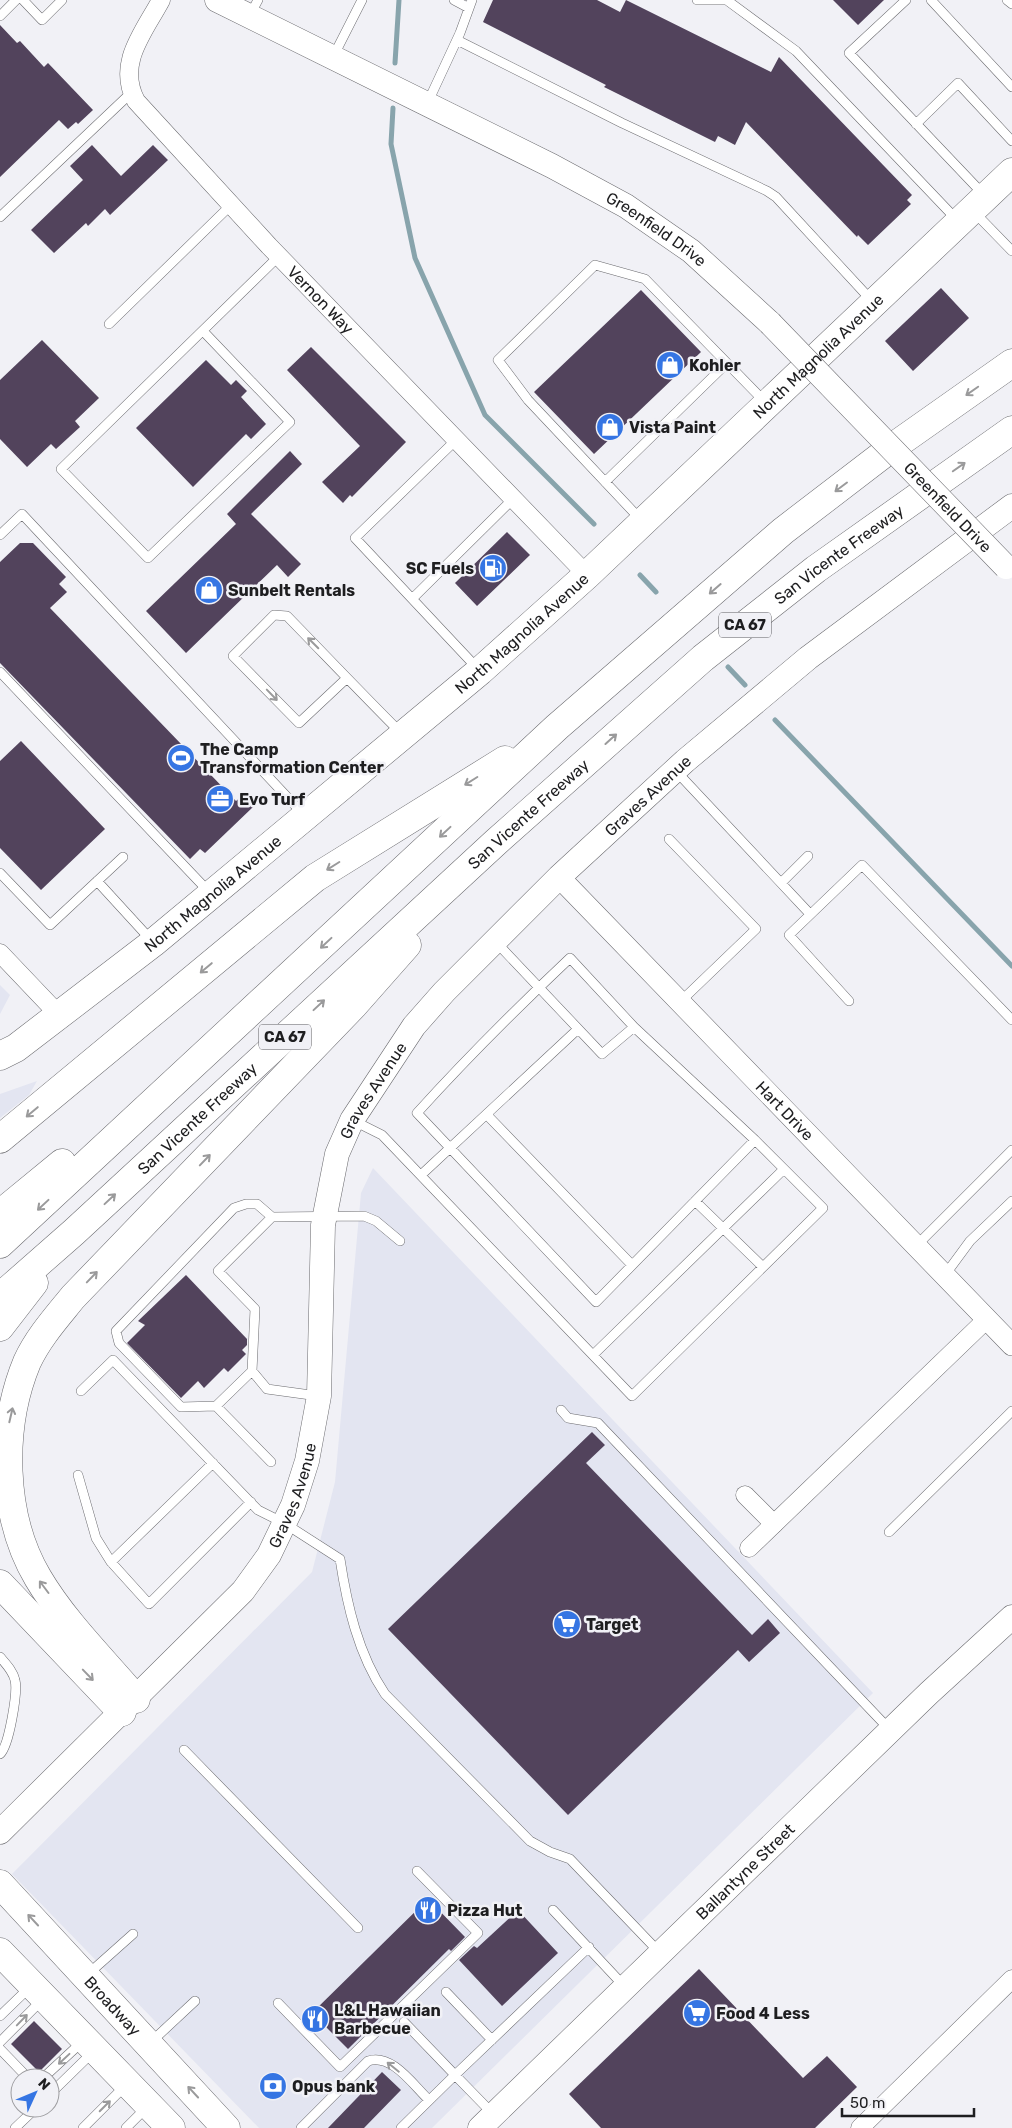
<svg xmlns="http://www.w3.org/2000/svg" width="1012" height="2128" font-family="Rubik,sans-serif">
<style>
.built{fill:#e3e5f1}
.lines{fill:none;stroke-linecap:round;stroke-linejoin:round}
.stream{stroke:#88a4ac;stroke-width:5}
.building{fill:#52435c}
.service-casing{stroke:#6b6b6f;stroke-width:10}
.minor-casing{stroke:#6b6b6f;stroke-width:19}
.tertiary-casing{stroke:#6b6b6f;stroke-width:22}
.secondary-casing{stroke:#6b6b6f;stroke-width:25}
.primary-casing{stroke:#6b6b6f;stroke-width:29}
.motorway-casing{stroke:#6b6b6f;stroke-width:29}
.service{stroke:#fff;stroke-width:9}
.minor{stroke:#fff;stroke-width:18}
.tertiary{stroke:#fff;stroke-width:21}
.secondary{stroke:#fff;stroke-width:24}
.primary{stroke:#fff;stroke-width:28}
.motorway{stroke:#fff;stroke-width:28}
.secondary-bridge-casing{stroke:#6b6b6f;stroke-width:25;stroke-linecap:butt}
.secondary-bridge{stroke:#fff;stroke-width:24}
.oneway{stroke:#9a9a9b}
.labels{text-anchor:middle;stroke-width:5;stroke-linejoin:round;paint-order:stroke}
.shield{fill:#f1f1f6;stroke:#5d5d60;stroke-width:1}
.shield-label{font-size:15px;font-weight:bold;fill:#1e1e20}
.street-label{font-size:16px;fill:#1e1e20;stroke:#f1f1f6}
.poi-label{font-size:16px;font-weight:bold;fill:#1e1e20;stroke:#f1f1f6;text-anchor:start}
</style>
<rect width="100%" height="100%" fill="#f1f1f6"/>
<path class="built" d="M0,985L10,995L0,1014Z
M37,1081L29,1095L0,1118V1094Z
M373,1168L873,1693L432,2128H259L12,1874L312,1572L335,1482L361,1193Z"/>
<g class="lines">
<path class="stream" d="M395,63L399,0
M393,108L391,144L415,258L485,415L594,524
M640,575L656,592
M728,667L745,685
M775,720L1012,966"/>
</g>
<path class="building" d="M493,0H597L620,12L626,0L771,72L779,57L912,195L907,200L911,204L868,245L858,235L857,237L746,122L735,145L718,136L715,142L604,87L606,85L483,22Z
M833,0H884L858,25Z
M0,25L17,43L20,41L44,67L48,63L93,110L78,124L76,122L68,129L59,120L0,177Z
M92,145L121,176L153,145L168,160L110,215L105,209L88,226L86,223L54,253L31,230L83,180L70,166Z
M941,288L969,318L913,371L885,341Z
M641,290L701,352L594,454L534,392Z
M42,340L99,398L75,421L80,427L56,449L51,444L27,467L0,439V380Z
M311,347L406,442L352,497L350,495L343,503L322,482L360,446L287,370Z
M206,360L231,385L236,380L247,391L241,397L266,424L251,439L246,434L193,487L136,428Z
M290,451L302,464L251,514L301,564L288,577L277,565L186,653L146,611L236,524L227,514Z
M507,532L530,555L477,606L455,583Z
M20,543H33L66,577L59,584L67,592L50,608L236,801L242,796L253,807L205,853L200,849L190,859L0,663V562Z
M21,741L105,829L41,890L0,848V761Z
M186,1275L247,1339V1345L242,1350L246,1354L228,1372L224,1368L204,1388L198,1381L181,1398L127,1343L145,1325L138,1321Z
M592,1432L605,1445L586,1463L752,1635L768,1619L780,1633L749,1662L738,1650L568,1815L388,1629Z
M428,1899L465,1937L451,1951L449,1949L348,2049L312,2013Z
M518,1910L558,1953L502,2006L459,1960L474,1946L477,1948Z
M699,1969L803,2078L827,2056L857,2087L815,2128H601L569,2094Z
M34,2021L62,2049L39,2072L11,2044Z
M382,2072L401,2090L364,2128H328Z"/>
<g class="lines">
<g class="service-casing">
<path id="service" d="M23,0L42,20L62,0
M454,0L469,8
M697,0H727
M906,0L849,53L984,195
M931,0L1012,87
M1007,0L1012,4
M728,1L796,51L957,220
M250,15L258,0
M0,16L16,0
M457,40L622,123L767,191L776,197L872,301
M333,57L362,0
M427,104L460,33L472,0
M916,124L958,83L1012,141
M975,213L1012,251
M0,217L132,92
M109,324L231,205
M203,331L290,422L148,558L61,469L279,256
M456,440L355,538L478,669
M605,482L727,363
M641,520L528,400L498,360L595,265L645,279L765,402
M0,535L22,514L304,815
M413,598L513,499
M0,672L210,893
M347,678L299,723L233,656L274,615L287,616C325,655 363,695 401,733
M675,770L810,914
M669,839L756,929L680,1002
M0,873L50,925L123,857
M97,881L151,940
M781,883L808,856
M495,941L602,1054L634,1027L570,958C517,1008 466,1059 417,1113L596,1302L755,1140L634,1027
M849,1001L789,935L862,865L1012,1020
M487,1115L632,1265
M352,1120L382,1135L632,1396L823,1208L784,1169L593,1355
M755,1140L784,1169
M421,1175L578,1029
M695,1201L763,1267
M916,1246L1012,1150
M945,1275L970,1241L1012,1201
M252,1371L267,1389L318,1396
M81,1391L113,1360L258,1510L284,1523L340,1559C347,1605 358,1654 385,1694L530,1841L550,1852L570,1859L659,1952
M216,1406L252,1371L255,1309L218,1271L272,1217
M561,1410L568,1418L598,1423L890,1730
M271,1462L216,1406L181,1407L119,1343L116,1331L234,1208L246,1204H257L272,1217L364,1216L376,1221L400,1241
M78,1475L96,1538L111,1562L213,1463
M889,1532L1012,1411
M111,1562L149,1604L251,1502
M0,1657C6,1664 13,1671 15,1680C18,1692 9,1746 0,1754
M184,1750L358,1928
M553,1910L624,1986
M87,1975L133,1934
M446,1992L492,2040
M278,2003L340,2067L478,1933L417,1871
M0,2016L30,1987
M404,2022L455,2075L589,1947
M0,2042L42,2000
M150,2043L195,2001
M0,2049L28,2078
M43,2078L83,2041
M50,2094L93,2052
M15,2128L36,2108
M83,2128L125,2086
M126,2128L147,2107
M301,2128L368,2061C392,2053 413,2085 429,2100
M401,2128L455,2075L493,2114"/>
</g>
<g class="minor-casing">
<g id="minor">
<path id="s1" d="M161,0C144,32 116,63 136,101L269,246L587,575"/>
<path d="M0,953L59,1015"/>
<path d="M745,1495L774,1524"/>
<path d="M749,1548L987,1319"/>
<path d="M860,2128L1012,1979"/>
</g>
</g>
<g class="tertiary-casing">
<g id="tertiary">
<path id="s2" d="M559,877L1012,1345"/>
</g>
</g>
<g class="secondary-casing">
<g id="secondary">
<path id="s3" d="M217,0L552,166L626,206L691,251L770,323"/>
<path id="s4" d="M0,1832L243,1591L269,1555L293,1505L307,1461L319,1396L323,1225L337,1154L352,1120L414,1026L444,992L559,877L685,761L808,658L1012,506"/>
<path id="s5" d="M480,2128L929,1693L1012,1617"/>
</g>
</g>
<g class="primary-casing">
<g id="primary">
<path id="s6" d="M0,1056L16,1048L153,943L480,671L587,575L1012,172"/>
<path id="s7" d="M0,1884L226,2128"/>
<path d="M0,1952L171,2128"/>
</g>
</g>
<g class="motorway-casing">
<g id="motorway">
<path d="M0,1139L315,878L505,760"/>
<path d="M0,1214L62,1163"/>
<path d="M0,1244L557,727L783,531L890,449L1012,363"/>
<path id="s8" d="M0,1297L74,1232L496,842L703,658L816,569L1012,430"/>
<path d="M0,1327L34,1283"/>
<path d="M0,1584L122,1712"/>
<path d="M136,1699C103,1660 64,1622 38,1578C1,1516 0,1427 27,1362C38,1338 56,1318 73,1297L354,1005L407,945"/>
</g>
</g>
<use href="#service" class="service"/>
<use href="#minor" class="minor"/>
<use href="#tertiary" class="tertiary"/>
<use href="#secondary" class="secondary"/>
<use href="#primary" class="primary"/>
<use href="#motorway" class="motorway"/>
<g class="secondary-bridge-casing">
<g id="secondary-bridge">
<path id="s9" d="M770,323L1006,567"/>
</g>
</g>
<use href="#secondary-bridge" class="secondary-bridge"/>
</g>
<defs><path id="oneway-shaft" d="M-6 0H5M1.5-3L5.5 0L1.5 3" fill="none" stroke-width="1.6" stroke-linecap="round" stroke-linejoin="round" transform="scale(1.25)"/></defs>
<g class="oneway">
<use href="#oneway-shaft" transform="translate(972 391) rotate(145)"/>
<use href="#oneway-shaft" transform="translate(959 467) rotate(-35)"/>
<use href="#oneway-shaft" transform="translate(841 487) rotate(143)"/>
<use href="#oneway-shaft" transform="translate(715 589) rotate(139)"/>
<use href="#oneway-shaft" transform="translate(313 643) rotate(-135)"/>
<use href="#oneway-shaft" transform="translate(272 695) rotate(46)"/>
<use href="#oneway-shaft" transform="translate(611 739) rotate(-42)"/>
<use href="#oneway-shaft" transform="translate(471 781) rotate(148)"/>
<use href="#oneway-shaft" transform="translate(445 832) rotate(137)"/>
<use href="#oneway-shaft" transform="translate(333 866) rotate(148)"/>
<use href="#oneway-shaft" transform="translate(326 943) rotate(137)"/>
<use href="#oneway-shaft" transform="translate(206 968) rotate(140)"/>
<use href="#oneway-shaft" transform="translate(319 1005) rotate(-43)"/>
<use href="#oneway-shaft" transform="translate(32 1112) rotate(140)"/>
<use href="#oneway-shaft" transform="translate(205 1160) rotate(-46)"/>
<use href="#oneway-shaft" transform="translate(110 1199) rotate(-43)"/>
<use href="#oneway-shaft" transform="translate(43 1205) rotate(137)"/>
<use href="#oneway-shaft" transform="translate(92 1277) rotate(-46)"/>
<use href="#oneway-shaft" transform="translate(11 1415) rotate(-77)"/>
<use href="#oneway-shaft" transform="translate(44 1587) rotate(-127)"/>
<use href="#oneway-shaft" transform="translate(88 1675) rotate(46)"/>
<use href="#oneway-shaft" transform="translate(33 1920) rotate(-133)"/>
<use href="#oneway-shaft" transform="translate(22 2020) rotate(-46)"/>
<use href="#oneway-shaft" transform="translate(64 2059) rotate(137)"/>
<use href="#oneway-shaft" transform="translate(393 2067) rotate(-141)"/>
<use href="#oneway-shaft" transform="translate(193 2092) rotate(-133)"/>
<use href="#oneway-shaft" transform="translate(105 2106) rotate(-45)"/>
</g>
<defs>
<g id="shop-disc" transform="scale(1.4375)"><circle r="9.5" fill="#3575e3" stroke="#f1f1f6"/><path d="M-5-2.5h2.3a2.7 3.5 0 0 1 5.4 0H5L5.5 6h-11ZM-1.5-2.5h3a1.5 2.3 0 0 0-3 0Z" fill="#fff"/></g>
<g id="fuel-disc" transform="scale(1.4375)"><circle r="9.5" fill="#3575e3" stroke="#f1f1f6"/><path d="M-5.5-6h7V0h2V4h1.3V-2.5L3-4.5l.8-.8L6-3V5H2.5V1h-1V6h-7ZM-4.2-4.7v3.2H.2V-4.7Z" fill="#fff"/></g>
<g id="stadium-disc" transform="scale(1.4375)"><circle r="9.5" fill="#3575e3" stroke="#f1f1f6"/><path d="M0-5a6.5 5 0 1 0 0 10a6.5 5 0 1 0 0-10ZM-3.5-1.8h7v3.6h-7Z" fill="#fff"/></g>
<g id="office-disc" transform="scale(1.4375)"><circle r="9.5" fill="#3575e3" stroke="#f1f1f6"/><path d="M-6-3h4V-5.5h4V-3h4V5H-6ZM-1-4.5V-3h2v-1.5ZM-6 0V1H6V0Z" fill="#fff"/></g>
<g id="supermarket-disc" transform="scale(1.4375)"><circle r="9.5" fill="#3575e3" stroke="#f1f1f6"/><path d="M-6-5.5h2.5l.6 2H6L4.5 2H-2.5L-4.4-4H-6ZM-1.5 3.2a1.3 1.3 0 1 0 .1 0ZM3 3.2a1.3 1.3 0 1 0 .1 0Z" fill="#fff"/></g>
<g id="restaurant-disc" transform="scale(1.4375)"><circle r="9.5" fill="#3575e3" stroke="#f1f1f6"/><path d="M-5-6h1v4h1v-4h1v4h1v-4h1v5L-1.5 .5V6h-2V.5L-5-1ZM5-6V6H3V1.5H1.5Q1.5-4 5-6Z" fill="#fff"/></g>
<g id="bank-disc" transform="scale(1.4375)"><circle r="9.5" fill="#3575e3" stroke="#f1f1f6"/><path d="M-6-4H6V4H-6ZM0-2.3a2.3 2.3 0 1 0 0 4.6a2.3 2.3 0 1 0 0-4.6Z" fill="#fff"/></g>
</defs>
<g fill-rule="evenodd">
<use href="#shop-disc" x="670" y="365"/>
<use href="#shop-disc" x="610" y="427"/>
<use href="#fuel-disc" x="493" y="568"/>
<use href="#shop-disc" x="209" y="590"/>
<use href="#stadium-disc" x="181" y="758"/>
<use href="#office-disc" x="220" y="799"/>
<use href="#supermarket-disc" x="567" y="1624"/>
<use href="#restaurant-disc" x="428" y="1910"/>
<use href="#supermarket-disc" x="697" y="2013"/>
<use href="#restaurant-disc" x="315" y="2019"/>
<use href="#bank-disc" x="273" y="2086"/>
</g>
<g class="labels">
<g class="shield">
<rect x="719" y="612.5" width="52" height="25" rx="4"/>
<rect x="259" y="1024.5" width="52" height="25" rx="4"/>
</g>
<g class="shield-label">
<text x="745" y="630">CA 67</text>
<text x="285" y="1042">CA 67</text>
</g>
<g class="street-label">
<text dy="6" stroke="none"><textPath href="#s3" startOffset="496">Greenfield Drive</textPath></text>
<text dy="6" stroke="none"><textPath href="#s1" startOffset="381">Vernon Way</textPath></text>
<text dy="6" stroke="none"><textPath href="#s6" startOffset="1078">North Magnolia Avenue</textPath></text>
<text dy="6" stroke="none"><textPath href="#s9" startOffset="256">Greenfield Drive</textPath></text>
<text dy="6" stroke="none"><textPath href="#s8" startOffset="1121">San Vicente Freeway</textPath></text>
<text dy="6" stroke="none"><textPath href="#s6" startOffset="672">North Magnolia Avenue</textPath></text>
<text dy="6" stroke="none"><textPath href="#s4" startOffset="1276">Graves Avenue</textPath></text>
<text dy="6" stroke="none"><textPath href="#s8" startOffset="716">San Vicente Freeway</textPath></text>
<text dy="6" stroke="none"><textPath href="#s6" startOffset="268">North Magnolia Avenue</textPath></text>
<text dy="6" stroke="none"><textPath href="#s4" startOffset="871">Graves Avenue</textPath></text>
<text dy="6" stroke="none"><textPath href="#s2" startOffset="325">Hart Drive</textPath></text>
<text dy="6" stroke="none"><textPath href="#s8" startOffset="266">San Vicente Freeway</textPath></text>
<text dy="6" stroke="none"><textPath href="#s4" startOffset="451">Graves Avenue</textPath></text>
<text dy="6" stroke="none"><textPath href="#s5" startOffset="369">Ballantyne Street</textPath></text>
<text dy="6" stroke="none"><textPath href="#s7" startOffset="166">Broadway</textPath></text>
</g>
<g class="poi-label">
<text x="689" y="371">Kohler</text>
<text x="629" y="433">Vista Paint</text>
<text x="474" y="574" text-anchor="end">SC Fuels</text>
<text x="228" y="596">Sunbelt Rentals</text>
<text x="200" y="755">The Camp<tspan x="200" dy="18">Transformation Center</tspan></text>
<text x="239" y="805">Evo Turf</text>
<text x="586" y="1630">Target</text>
<text x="447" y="1916">Pizza Hut</text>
<text x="334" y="2016">L&amp;L Hawaiian<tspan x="334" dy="18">Barbecue</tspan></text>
<text x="716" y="2019">Food 4 Less</text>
<text x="292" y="2092">Opus bank</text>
</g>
</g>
<g transform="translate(35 2093) rotate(46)"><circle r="24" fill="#f1f1f6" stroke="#9d9da0"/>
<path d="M0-4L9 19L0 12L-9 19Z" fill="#3575e3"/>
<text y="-8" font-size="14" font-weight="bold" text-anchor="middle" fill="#1e1e20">N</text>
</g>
<path d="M842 2108v8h132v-8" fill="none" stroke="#1e1e20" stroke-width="2.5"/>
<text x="850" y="2108" font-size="15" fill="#1e1e20" stroke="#f1f1f6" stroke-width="4" paint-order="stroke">50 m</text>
</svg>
